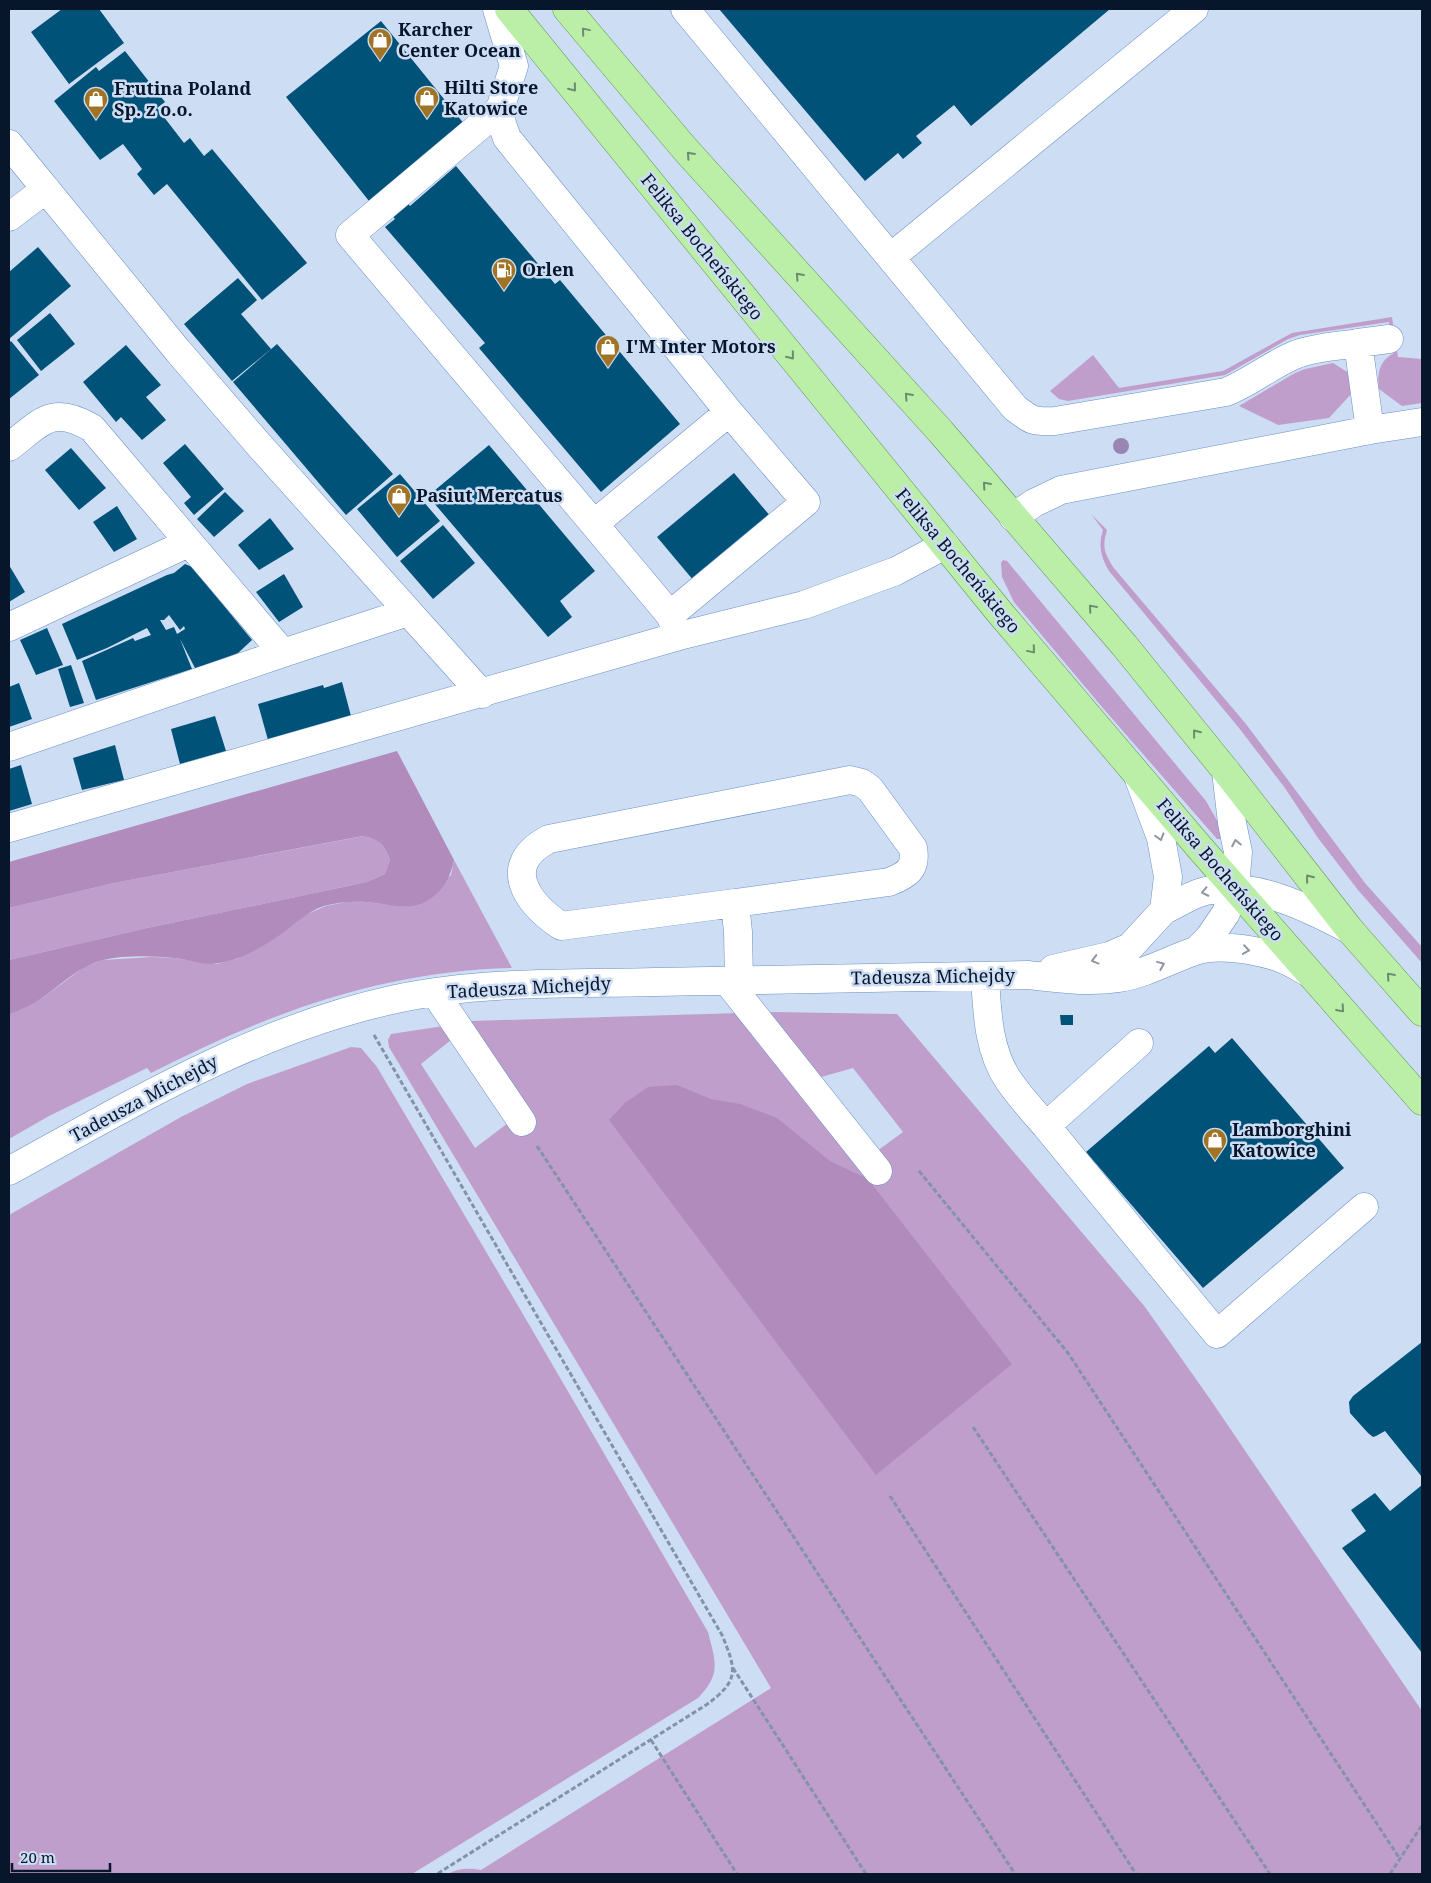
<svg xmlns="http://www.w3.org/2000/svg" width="1431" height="1883" font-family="'Noto Serif',serif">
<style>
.green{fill:#c09ecb}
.forest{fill:#b08bbc}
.building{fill:#015278;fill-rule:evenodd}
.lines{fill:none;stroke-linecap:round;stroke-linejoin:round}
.minor-casing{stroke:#6b90c7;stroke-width:29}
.major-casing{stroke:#5e9b56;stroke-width:29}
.path{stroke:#8392a8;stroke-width:3;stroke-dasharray:5 2.5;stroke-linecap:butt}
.minor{stroke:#fff;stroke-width:28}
.major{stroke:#bbeea7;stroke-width:28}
.tree{fill:#9885b1}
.oneway{stroke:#6a8d6f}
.oneway2{stroke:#9096a0}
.labels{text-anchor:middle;stroke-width:5;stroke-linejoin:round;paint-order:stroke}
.poi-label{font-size:18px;font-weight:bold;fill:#08162b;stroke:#cdddf4;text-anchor:start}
.street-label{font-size:18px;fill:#08162b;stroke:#cdddf4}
</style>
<rect width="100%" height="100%" fill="#cdddf4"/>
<path class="green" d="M1392,317L1398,357L1422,359V403L1402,406L1379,389C1377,373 1379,361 1394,353L1389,322L1300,335L1288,339L1225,375L1068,401L1059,399L1050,391L1093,355L1119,388L1223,371L1292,333Z
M1333,363L1349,373L1353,392L1329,418L1278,425L1239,406L1295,373L1305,369Z
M1091,514L1107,530C1102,547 1104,552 1113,567L1246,724L1365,883L1422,947V963L1358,890L1318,838L1285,788L1239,728L1109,571C1101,557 1098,546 1103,530Z
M1003,560L1007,561L1012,567L1206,801L1223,831L1224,836L1221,839H1217L1102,707L1014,602L1002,577L1001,563Z
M364,836C379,839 385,845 390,860L385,874L367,882L147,928L9,960V908L114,883Z
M454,860L512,968C381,971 266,1014 151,1073L147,1068L49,1116L9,1139V1015L44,997L84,967L103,960L152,957L174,958L217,964L236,959L256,949L307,914L326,906L346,902H367L406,907L451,875Z
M772,1012L897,1014L1145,1307L1210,1399L1422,1711V1874H448C459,1868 468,1868 481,1870L771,1688L389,1047L388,1040L391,1034L450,1025L456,1036L421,1064L475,1148L512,1120L468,1024L471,1021L740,1013L873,1154L903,1132L853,1068L814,1079L765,1015Z
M351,1047L361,1048L377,1067L527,1321L708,1632C716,1663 721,1674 698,1698L412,1874H9V1215L181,1117L247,1084Z"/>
<path class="forest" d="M397,751L454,860C450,879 442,893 425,902C405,912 386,903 366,902C353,901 337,902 324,906C306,912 293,926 277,937C260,948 240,960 219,963C205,966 188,959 174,958C152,956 125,955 103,960C80,966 64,982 45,996C34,1004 21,1009 9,1015V960L147,928L367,882L385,874L390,860C385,845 379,839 363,836L114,883L9,908V862Z
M677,1085L711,1099L740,1104L777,1118L830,1161L868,1179L1012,1364L876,1475L609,1120L625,1103L648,1087Z"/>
<path class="building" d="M62,9H99L124,43L69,84L31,32Z
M719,9H1110L971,126L954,105L916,136L922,143L903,159L898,153L865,181Z
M381,21L469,130L373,206L286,97Z
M125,51L165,102L157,108L184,143L190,138L204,156L212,149L307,263L262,300L167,184L154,195L137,174L142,169L123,144L100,160L54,101L96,67L99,71Z
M456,166L555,284L560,280L680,424L601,492L479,348L485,343L385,227L395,219L388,210L403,198L410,206Z
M38,247L71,286L9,339V272Z
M238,278L257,300L241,314L271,349L232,381L184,324Z
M50,313L75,344L41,371L17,340Z
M11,341L39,375L9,399V343Z
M277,344L393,474L346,515L233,382Z
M126,345L161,385L146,397L166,420L142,440L121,417L116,422L83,382Z
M185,444L224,489L194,515L184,503L191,497L163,463Z
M489,445L595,571L560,601L572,617L548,637L428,496Z
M71,448L106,488L79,510L45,470Z
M734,473L771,517L694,581L657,537Z
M400,474L440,521L397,557L357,509Z
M225,492L244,511L214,537L197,519Z
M117,506L137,539L114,552L93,522Z
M270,518L294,549L259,570L238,545Z
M443,525L475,563L433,599L400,561Z
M185,564L192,567L252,640L238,653L196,670L180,639L192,669L96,700L82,661L133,638L135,641L151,635L147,628L107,648L77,660L62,624L167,575L174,573ZM169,615L180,630L184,626L185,629L177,634L174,627L166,630L160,620H164Z
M9,565L25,592L9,602Z
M284,574L303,607L279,622L256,592Z
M47,628L63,665L36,675L20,640Z
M71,665L84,703L70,707L58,669Z
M342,682L351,716L268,740L258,704L323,685L324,688Z
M19,683L32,719L9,727V687Z
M215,716L226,751L180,764L171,729Z
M115,745L124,780L82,790L73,758Z
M21,765L32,804L9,811V769Z
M1060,1015H1073V1025H1061Z
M1232,1038L1344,1168L1203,1288L1086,1152L1209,1046L1215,1053Z
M1422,1342V1477L1385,1431L1376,1436L1373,1437L1368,1433L1350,1413L1349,1402L1353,1396Z
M1422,1485V1653L1342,1548L1366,1531L1351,1510L1375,1493L1390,1511Z"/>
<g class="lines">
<g class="minor-casing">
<path id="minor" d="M497,9L514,66L500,109L502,124L507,138L729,412L594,524L670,615L679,636L804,605L896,571L945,545
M685,9L1015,408C1032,421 1033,422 1055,421L1226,392C1251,382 1272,364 1297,354C1316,347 1338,346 1358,343L1370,430
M500,109L350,235L594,524
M9,144L178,351L259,445L482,694
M9,217L46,189
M891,257L1194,9
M1358,343L1389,339
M9,447C41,423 51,404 92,428L283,653
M1013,517L1034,503L1061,490L1370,430L1422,422
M670,615L806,502L729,412
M9,627L188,543
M9,747L283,653L408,612
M9,828L679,636
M735,903L561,926C527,903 499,865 549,839L850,780L862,783L870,789L913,848C917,869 907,875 889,882L735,903L738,932L739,981
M1164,910C1176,905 1187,897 1199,893C1247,877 1309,908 1350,930
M1197,950L1209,938L1226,913L1235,887L1238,852L1232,823L1226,771
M1053,969L1109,956L1130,947L1164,910L1168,877L1161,838L1139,779
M985,976C987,1011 988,1051 1009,1081C1020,1097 1033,1111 1046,1126L1139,1043
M727,981L878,1171
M435,993L522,1122
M1046,1126L1217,1334L1364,1207
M9,1171C133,1103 256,1029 396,999C480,981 569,984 655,982C779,980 903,978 1027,975C1057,978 1088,983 1119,978C1145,974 1169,960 1195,951C1217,944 1252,949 1274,956C1286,959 1298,967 1309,973"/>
</g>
<g class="major-casing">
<path id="major" d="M509,9L1001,614L1200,848L1422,1101
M567,9L685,149L941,432L1124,645L1226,771L1350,930L1422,1012"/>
</g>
<path class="path" d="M374,1035L722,1635C737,1671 739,1681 706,1705L437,1874
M537,1146L1015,1874
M919,1171L1068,1353L1400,1859
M973,1427L1270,1874
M890,1496L1136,1874
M733,1668L866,1874
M651,1740L737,1874
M1390,1874L1422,1825"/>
<use href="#minor" class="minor"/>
<use href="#major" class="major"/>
</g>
<circle class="tree" cx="1121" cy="446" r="8"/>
<defs><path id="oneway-chevron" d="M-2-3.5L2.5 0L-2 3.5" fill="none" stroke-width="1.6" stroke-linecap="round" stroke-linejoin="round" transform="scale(1.25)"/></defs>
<g class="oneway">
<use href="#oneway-chevron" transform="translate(585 31) rotate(-130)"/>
<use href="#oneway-chevron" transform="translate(573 88) rotate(51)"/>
<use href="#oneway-chevron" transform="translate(690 155) rotate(-132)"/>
<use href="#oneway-chevron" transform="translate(799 276) rotate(-132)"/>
<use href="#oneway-chevron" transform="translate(791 356) rotate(51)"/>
<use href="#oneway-chevron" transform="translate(908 396) rotate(-132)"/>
<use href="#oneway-chevron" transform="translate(986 485) rotate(-131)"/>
<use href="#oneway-chevron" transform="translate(1092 608) rotate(-131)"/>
<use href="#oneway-chevron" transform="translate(1032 650) rotate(50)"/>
<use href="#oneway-chevron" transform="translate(1196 733) rotate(-129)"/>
<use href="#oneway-chevron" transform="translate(1309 878) rotate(-128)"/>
<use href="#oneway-chevron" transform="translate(1390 976) rotate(-131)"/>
<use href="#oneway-chevron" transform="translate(1341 1009) rotate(49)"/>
</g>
<g class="oneway2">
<use href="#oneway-chevron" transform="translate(1160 837) rotate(74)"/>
<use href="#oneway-chevron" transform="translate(1236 843) rotate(-101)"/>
<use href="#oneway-chevron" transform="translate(1205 892) rotate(168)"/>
<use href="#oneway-chevron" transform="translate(1246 950) rotate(8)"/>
<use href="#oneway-chevron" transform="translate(1095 960) rotate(165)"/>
<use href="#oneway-chevron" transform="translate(1161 965) rotate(-22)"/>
</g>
<defs>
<g id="shop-pin" transform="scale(1.25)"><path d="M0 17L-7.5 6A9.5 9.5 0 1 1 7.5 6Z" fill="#a17425" stroke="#cdddf4"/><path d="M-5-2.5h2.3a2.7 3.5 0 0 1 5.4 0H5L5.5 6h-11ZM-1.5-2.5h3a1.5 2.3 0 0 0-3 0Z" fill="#fff"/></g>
<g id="fuel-pin" transform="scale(1.25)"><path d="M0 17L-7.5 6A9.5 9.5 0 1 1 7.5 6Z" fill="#a17425" stroke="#cdddf4"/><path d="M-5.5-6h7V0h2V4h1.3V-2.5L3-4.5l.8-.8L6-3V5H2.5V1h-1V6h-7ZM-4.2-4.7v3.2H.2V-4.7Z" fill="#fff"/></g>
</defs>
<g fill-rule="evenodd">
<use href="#shop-pin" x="380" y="40"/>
<use href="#shop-pin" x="427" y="98"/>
<use href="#shop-pin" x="96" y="99"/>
<use href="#fuel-pin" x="504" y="270"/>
<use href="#shop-pin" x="608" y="347"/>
<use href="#shop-pin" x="399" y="496"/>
<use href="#shop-pin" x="1215" y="1140"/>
</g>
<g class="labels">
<g class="poi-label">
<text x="398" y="36">Karcher<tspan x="398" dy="21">Center Ocean</tspan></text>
<text x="444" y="94">Hilti Store<tspan x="444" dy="21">Katowice</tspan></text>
<text x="114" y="95">Frutina Poland<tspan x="114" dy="21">Sp. z o.o.</tspan></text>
<text x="522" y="276">Orlen</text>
<text x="626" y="353">I'M Inter Motors</text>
<text x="416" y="502">Pasiut Mercatus</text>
<text x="1232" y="1136">Lamborghini<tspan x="1232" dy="21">Katowice</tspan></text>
</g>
<g class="street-label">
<text transform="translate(702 247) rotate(51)" y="6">Feliksa Bocheńskiego</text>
<text transform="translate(958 561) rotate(50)" y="6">Feliksa Bocheńskiego</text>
<text transform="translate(1220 870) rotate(49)" y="6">Feliksa Bocheńskiego</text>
<text transform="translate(933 977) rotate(-1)" y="6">Tadeusza Michejdy</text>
<text transform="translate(529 988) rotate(-3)" y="6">Tadeusza Michejdy</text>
<text transform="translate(144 1099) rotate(-28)" y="6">Tadeusza Michejdy</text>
</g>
</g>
<rect width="1431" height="1883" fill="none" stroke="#08162b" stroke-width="20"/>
<path d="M12 1863v8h98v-8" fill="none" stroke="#08162b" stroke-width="2.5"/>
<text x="20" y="1863" font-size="15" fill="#08162b" stroke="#cdddf4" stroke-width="4" paint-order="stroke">20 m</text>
</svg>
